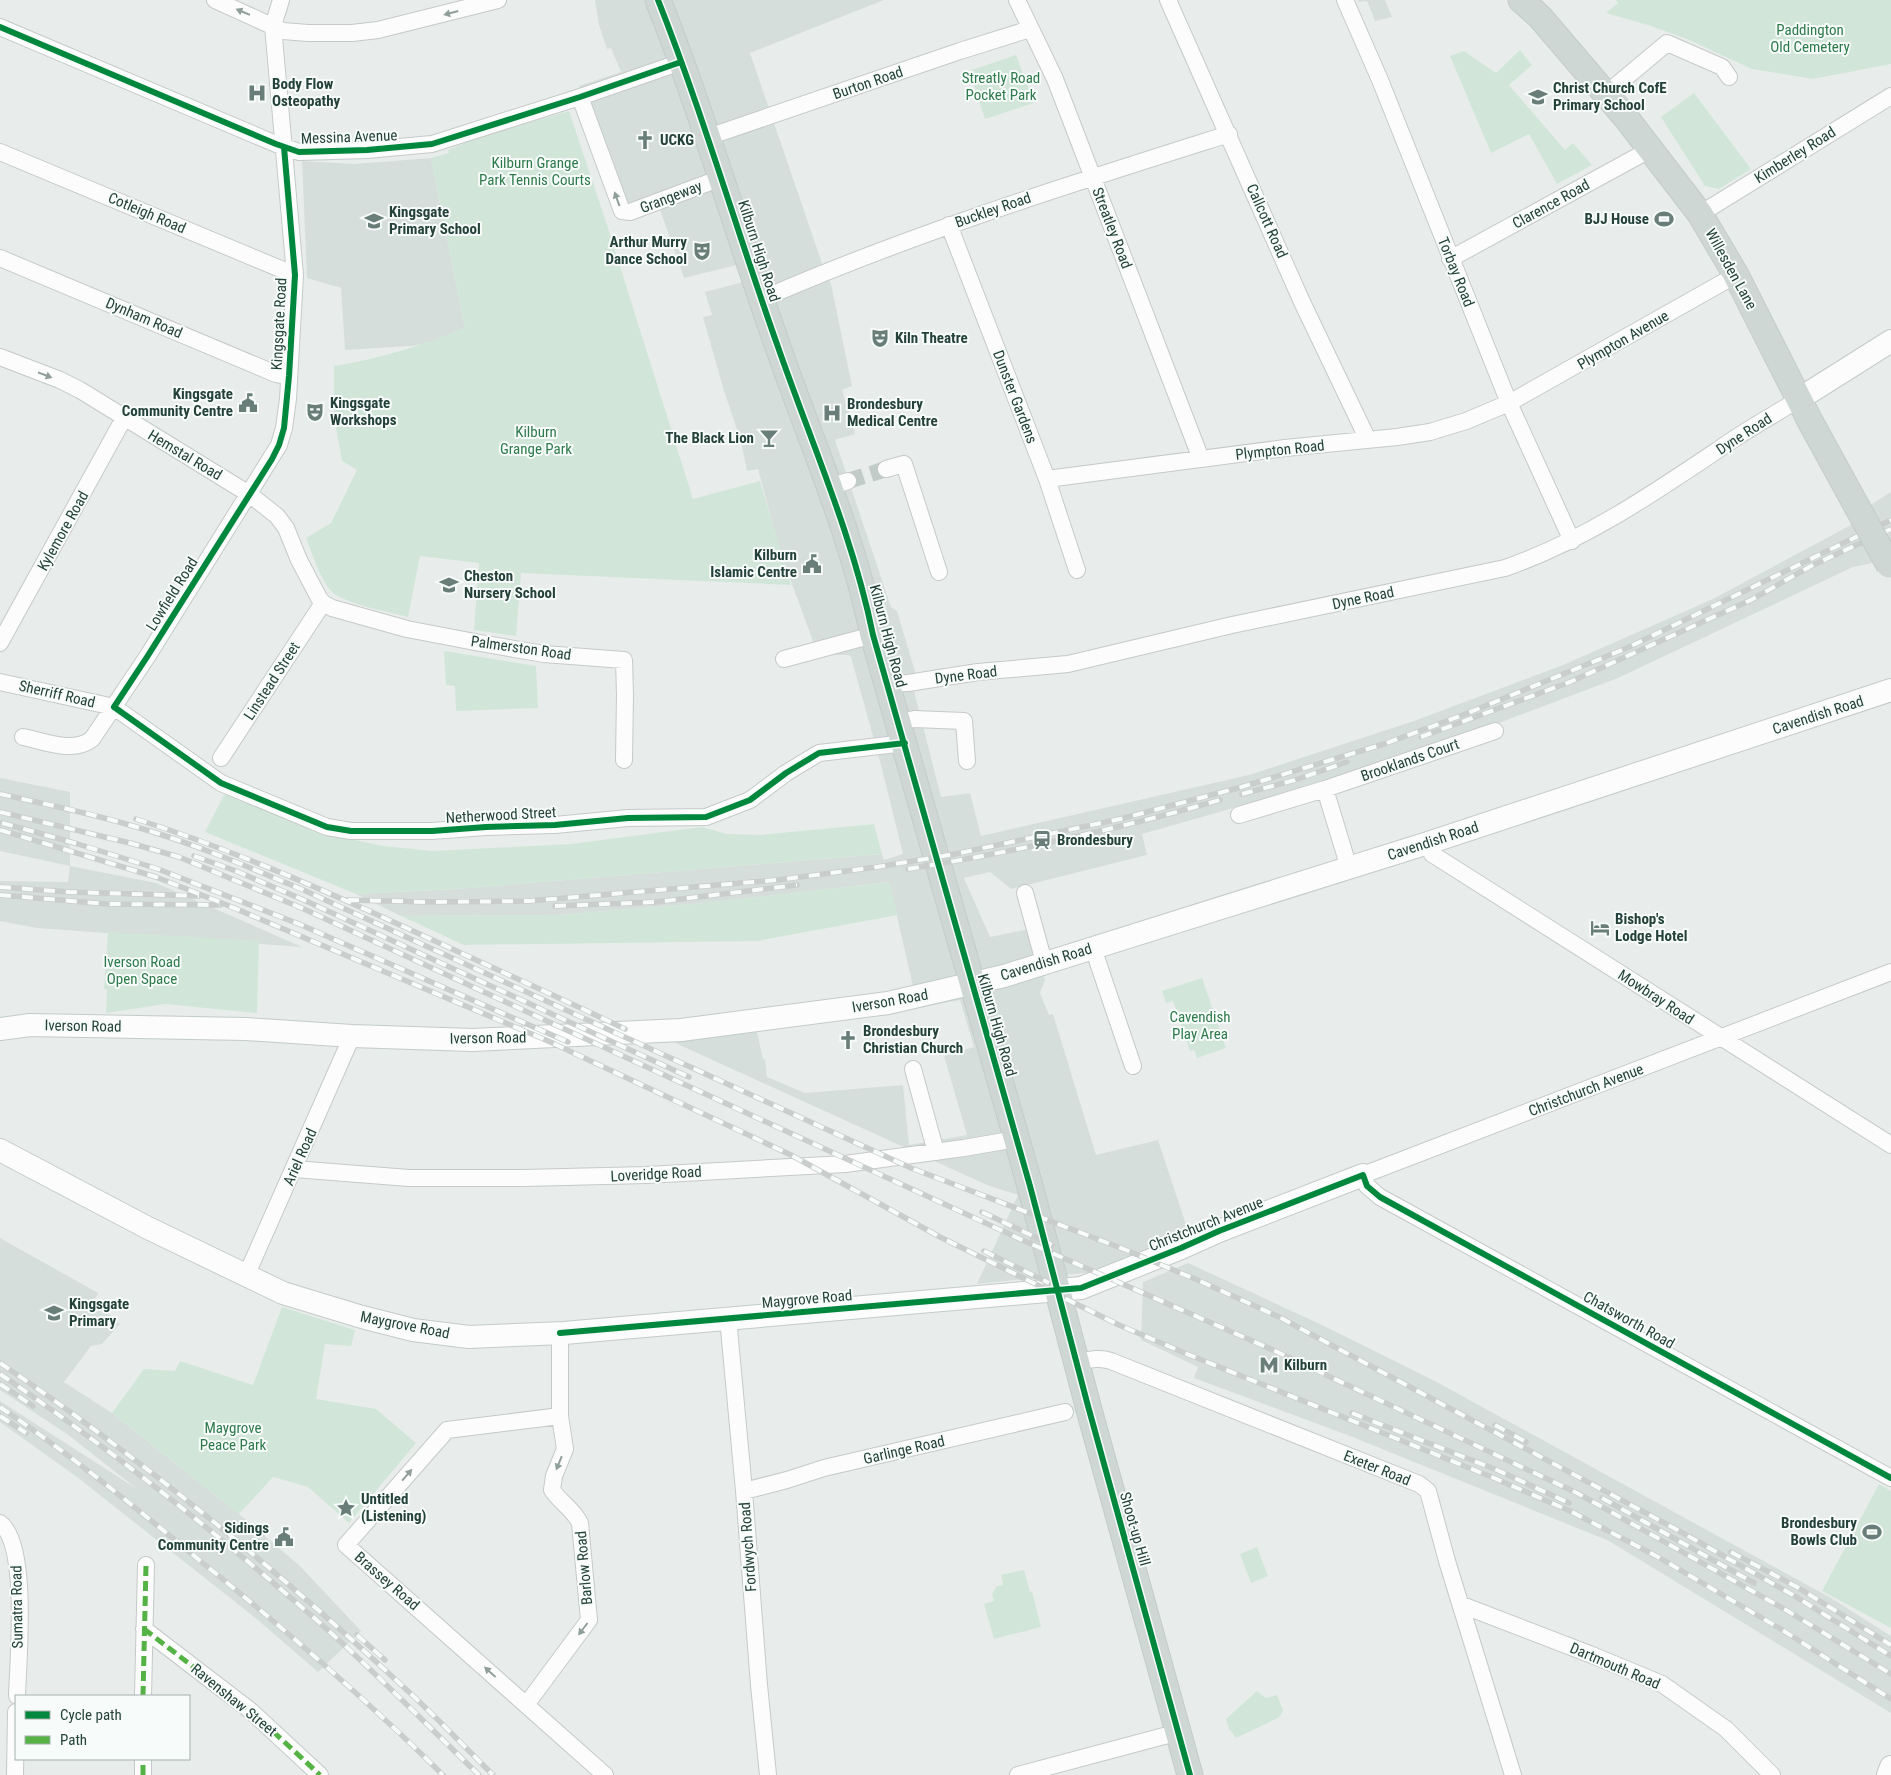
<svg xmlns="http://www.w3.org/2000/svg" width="1891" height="1775" font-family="'Roboto Condensed',sans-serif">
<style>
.built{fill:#d6dedb}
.green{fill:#d1e6d8}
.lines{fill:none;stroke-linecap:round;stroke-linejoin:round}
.street-tunnel{stroke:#c1cbc8;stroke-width:16;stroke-dasharray:16 8;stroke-linecap:butt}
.street-casing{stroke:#c5cac8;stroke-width:18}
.secondary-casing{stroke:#c3cbc8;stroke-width:24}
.primary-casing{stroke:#c3ccc9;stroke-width:27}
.street{stroke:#fcfcfc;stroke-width:16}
.secondary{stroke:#fcfcfc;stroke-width:22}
.primary{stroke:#cfd7d5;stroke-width:25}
.rail-casing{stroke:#c9cdcc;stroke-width:5.5}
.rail{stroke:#f7fbf9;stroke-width:4;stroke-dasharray:11;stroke-linecap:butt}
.primary-bridge-casing{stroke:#c3ccc9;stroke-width:27;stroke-linecap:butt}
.primary-bridge{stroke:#cfd7d5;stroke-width:25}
.quiet{stroke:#55b346;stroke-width:5;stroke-dasharray:10 5;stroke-linecap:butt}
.cycleway-casing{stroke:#f7fbf9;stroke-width:9}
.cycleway{stroke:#00873e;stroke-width:6}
.oneway{fill:#909f9b}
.labels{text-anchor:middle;stroke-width:4;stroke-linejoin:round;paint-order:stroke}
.park-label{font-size:15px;fill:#2d7a4b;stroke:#f7fbf9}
.street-label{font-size:15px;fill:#24423a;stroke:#f7fbf9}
.poi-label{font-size:15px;font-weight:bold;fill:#24423a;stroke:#f7fbf9;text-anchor:start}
</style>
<rect width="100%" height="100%" fill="#e8edeb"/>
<path class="built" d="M595,0H884L750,53L825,272L831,284L852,386L842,390L855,434L835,440L891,607L897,611L919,685L913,687L941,797L970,793L981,836L1249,775L1414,721L1563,665L1713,599L1849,526L1872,504L1891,492V559L1853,567L1618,678L1448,742L1223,811L1142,834L1147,855L1011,889L990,872L964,878L990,937L1029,929L1045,980L1040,993L1049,1015L1053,1014L1096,1155L1158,1140L1191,1240L1104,1271L977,1284L1018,1195L987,1185L673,1042L757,1032L763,1059H765L767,1077L805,1093L903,1085L909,1145L967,1135L944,1056L974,1047L960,1000L918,1008L889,882L704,903L558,915L401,916L356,894L457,889L882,854L884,860L903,854L881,765L851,657L848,655H818L780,551L758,469L747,471L741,441L724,391L703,317L712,315L705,292L743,282L737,265L684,278L657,201L620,212L579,86L621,72L611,48L607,49L599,25Z
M1358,0H1385L1392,17L1375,21L1367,1L1359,2Z
M431,158L465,328L428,343L411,346L345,350L341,288L307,278L302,161L354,164Z
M0,778L70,792V866L156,883L302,947L37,928L0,921V881L68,882L70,866L0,851Z
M0,1238L98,1293L94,1301L120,1324L102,1344L91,1346L64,1382L112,1413L239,1514L300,1566L361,1631L318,1672L253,1616L77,1477L0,1422V1401L137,1489L67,1434L0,1390Z
M1188,1263L1322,1325L1433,1380L1831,1598L1891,1636V1713L1609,1541L1350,1436L1194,1378L1198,1367L1141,1340L1143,1282Z"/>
<path class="green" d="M1616,0H1891V64L1813,79L1752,69L1687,39L1648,25L1606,13L1618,3Z
M1520,50L1532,65L1509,85L1565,150L1573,143L1592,165L1557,184L1529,134L1491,153L1450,56L1464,51L1496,73Z
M1016,55L1034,103L985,119L969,71Z
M1694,93L1751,169L1719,189L1705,186L1661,117Z
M569,111L608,228L693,499L760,481L791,585L521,573L516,636L474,630L479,563L420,556L408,617C389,612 344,604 331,591C319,577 313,555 306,538L331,523L357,470L342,461L334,416V366C380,359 422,345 465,328L431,158L449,153L448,150L479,137Z
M444,651L536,666L538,708L456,711L455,686L446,685Z
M224,795H236L312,829L345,838L383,846L433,851L571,844L702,827L727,834L760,835L874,824L882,854L457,889L356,894L205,832Z
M889,882L898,915L757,941L464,945L401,916L558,915L704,903Z
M108,932L259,941L257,1013L165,1004L106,1013L107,990L104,989Z
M1202,978L1226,1048L1197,1058L1194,1050L1190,1051L1173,1001L1166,1003L1162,991Z
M282,1307L355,1330L351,1346L325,1344L316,1399L376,1409L416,1443L349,1523L308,1487L273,1477L239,1514L112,1413L144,1369L175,1371L180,1361L253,1385Z
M1879,1484L1891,1491V1628L1822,1591Z
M1257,1547L1268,1576L1251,1583L1240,1554Z
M1024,1570L1030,1592L1032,1591L1041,1627L994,1639L984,1604L994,1601L992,1594L997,1586L1003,1585L1001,1575Z
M1257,1691L1266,1698L1277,1695L1283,1710L1280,1716L1276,1719L1236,1738L1229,1729L1226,1719Z"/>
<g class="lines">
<path class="street-tunnel" d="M848,481L886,469"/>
<g class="street-casing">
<path id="street" d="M215,0L283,31L308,33H352L378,30L498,0
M1017,0L1055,79L1201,459
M1168,0L1302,302L1368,440
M1345,0L1380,80L1509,403L1572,541
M0,27L276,144L299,152L367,150L432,144L580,97L681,62
M1606,94L1667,43L1722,67L1729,77
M580,97L622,211L630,212L721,178
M708,137L960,51L1030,29
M0,152L295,275
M1700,214L1891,96
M949,225L1047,479L1077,570
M0,258L276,374L289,376
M1450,259L1651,149
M762,299C913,233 1071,184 1229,134
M0,357L60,380L80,390L249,494L277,516L286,528L299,560L319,598L323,603L332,608L407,629L480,643L544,654L624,660L625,695L624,760
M886,469L904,464L939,572
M1047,479L1285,448L1397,437L1430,432L1466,421L1509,403L1736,275
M829,487L848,481
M0,643L124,418
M784,659L873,635
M0,682L114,707L221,783L327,827L351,831H432L486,827L555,825L628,818L706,817L750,800L786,773L819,753L905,743
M887,684L908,683L978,672L1068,664L1232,625L1505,568C1589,539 1661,488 1734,439C1755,425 1777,413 1799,399
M899,722L914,719L964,721L967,761
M23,737C44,741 73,754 92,739L147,657L279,445L284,428L288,399L295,275L273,26L281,0
M221,758L323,603
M1239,815L1325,789
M1428,843L1432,854L1891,1145
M1349,868L1325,789L1495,731
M1025,893L1044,962
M1093,948L1133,1066
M1891,972L1363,1175L1367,1186L1380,1197L1891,1478
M913,1069L936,1152
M294,1169L409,1178H523L647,1175L845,1164L964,1148L1016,1139
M246,1276L352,1036
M728,1318L744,1491L759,1685L768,1775
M1077,1362C1089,1360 1099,1357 1111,1361L1419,1484L1428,1491L1447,1561L1513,1775
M560,1416L447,1430L346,1545L605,1775
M744,1491L787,1480L824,1468L1065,1412
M0,1523C29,1544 18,1660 17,1696
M1462,1605L1592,1655L1662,1684L1726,1729L1772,1775
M144,1629L251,1711L320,1775
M143,1696L146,1565
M526,1705L589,1620L580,1523C573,1509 561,1503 552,1490L554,1476L565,1449L560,1416V1333
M15,1775L16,1712
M143,1775V1759
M1018,1775L1179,1732"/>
</g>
<g class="secondary-casing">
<path id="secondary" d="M1799,399L1891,341
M0,1029L30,1025L246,1029L352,1036L472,1040L681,1030L888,1003L1004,976L1428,843L1891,690
M0,1150L148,1228L283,1293L362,1317L413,1330L469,1337L564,1333L1081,1288L1181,1248L1219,1231L1363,1175
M1888,1775L1891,1767"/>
</g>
<g class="primary-casing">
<path id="primary" d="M658,0C703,114 737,232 778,347C811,442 853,536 873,635L1030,1186L1088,1406L1190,1775
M1521,0L1540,17L1627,119L1700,214L1736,275L1810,421L1856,505"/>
</g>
<use href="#street" class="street"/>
<use href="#secondary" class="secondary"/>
<use href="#primary" class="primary"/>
<g class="rail-casing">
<path id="rail" d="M1421,737L1570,682L1751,600L1811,566L1891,529
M0,794C45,804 90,813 133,826C193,843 251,868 308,892L911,1168L1126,1250L1202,1282L1279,1317L1672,1527L1793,1595L1891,1656
M1242,794L1295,780L1347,762
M0,812L130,843L179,857L304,909L1020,1239L1273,1350L1577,1493L1786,1610L1891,1674
M136,819C231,849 321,889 411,930C482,963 554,995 625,1029
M2,823L78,844L158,869L299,924L568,1042
M0,830L156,877L227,905L546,1040L791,1155L940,1237L1119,1325L1187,1354L1494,1478L1570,1511L1658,1557L1779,1628L1891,1699
M194,856L236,871L306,901L689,1077
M908,869C1013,852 1118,829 1220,800
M0,887L69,892L199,896
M0,895L107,904L220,905
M348,900L429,902L529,901L777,880L877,867L955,854L1120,819L1238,788L1384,744L1463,715L1627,648L1891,520
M555,906L656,902L797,885
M982,1212L1052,1245
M984,1251L1049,1283
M0,1363C145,1461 281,1573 409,1692C438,1719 465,1747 493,1775
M0,1374C112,1450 218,1534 320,1623C375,1672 426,1724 479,1775
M0,1384L33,1406
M0,1407C71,1455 138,1509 204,1564C287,1631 367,1700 443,1775
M1352,1413L1497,1470L1569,1503
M0,1416L26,1433
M1495,1425L1526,1442
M1602,1498L1754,1583
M1731,1552L1797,1587L1891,1645
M357,1635L385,1660"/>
</g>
<use href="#rail" class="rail"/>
<g class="primary-bridge-casing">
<path id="primary-bridge" d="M1856,505L1889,565"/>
</g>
<use href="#primary-bridge" class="primary-bridge"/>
<path class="quiet" d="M144,1629L251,1711L320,1775
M143,1696L146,1565
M143,1775V1759"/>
<g class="cycleway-casing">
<path id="cycleway" d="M658,0C703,114 737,232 778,347C811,442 853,536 873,635L1030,1186L1088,1406L1190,1775
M0,27L276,144L299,152L367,150L432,144L580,97L681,62
M284,147L295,275L289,376L284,428L279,445L272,459L147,657L114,707L221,783L327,827L351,831H432L486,827L555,825L628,818L706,817L750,800L786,773L819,753L905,743
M560,1333L1081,1288L1181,1248L1219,1231L1363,1175L1367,1186L1380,1197L1891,1478"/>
</g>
<use href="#cycleway" class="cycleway"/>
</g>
<defs><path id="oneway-solid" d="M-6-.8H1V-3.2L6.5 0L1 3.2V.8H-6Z" transform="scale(1.25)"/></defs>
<g class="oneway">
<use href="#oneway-solid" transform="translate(243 12) rotate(-157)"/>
<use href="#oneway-solid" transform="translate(451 13) rotate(165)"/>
<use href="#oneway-solid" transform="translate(617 199) rotate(-110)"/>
<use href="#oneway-solid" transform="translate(45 375) rotate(21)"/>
<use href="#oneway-solid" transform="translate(559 1463) rotate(112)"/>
<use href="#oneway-solid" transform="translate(407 1475) rotate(-49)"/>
<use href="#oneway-solid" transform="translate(583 1629) rotate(127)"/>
<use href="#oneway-solid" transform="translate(490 1672) rotate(-138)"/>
</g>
<defs>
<g id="hospital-bare" transform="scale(1.5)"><path d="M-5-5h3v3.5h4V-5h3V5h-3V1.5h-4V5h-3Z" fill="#697e78" stroke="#f7fbf9" stroke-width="2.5" paint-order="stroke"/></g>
<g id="school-bare" transform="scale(1.5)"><path d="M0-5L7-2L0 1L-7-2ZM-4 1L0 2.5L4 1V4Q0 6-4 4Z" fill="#697e78" stroke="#f7fbf9" stroke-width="2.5" paint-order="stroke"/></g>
<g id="church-bare" transform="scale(1.5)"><path d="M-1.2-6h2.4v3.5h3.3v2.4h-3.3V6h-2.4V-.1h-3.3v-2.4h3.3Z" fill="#697e78" stroke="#f7fbf9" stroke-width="2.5" paint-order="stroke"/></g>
<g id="stadium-bare" transform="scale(1.5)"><path d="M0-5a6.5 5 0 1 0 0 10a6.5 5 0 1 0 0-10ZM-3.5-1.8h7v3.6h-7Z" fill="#697e78" stroke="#f7fbf9" stroke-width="2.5" paint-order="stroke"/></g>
<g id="theatre-bare" transform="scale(1.5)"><path d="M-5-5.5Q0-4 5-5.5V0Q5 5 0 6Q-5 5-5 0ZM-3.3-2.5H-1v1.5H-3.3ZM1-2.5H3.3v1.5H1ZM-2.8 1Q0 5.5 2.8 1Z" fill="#697e78" stroke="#f7fbf9" stroke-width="2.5" paint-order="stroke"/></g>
<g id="civic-bare" transform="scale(1.5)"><path d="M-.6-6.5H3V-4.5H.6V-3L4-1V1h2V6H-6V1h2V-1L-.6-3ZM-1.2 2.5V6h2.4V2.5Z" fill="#697e78" stroke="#f7fbf9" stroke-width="2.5" paint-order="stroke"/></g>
<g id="bar-bare" transform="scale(1.5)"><path d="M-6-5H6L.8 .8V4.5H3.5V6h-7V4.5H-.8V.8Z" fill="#697e78" stroke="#f7fbf9" stroke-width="2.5" paint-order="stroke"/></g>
<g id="station-bare" transform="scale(1.5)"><path d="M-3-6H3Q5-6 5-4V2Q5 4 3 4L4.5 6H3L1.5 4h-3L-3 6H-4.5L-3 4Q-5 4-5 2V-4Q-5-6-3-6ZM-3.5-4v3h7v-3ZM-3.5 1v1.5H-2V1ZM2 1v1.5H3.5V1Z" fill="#697e78" stroke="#f7fbf9" stroke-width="2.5" paint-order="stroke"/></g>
<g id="hotel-bare" transform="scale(1.5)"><path d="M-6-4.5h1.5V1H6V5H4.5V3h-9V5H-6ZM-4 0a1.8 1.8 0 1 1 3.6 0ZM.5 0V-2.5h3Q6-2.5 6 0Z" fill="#697e78" stroke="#f7fbf9" stroke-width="2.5" paint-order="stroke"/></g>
<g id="metro-bare" transform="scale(1.5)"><path d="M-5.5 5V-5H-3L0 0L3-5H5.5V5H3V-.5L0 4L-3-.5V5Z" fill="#697e78" stroke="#f7fbf9" stroke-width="2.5" paint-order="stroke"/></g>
<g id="sight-bare" transform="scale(1.5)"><path d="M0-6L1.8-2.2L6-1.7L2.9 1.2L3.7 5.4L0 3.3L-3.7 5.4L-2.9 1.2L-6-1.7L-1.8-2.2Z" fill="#697e78" stroke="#f7fbf9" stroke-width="2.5" paint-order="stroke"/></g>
</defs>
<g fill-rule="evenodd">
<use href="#hospital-bare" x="257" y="93"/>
<use href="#school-bare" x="1538" y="97"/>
<use href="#church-bare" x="645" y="140"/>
<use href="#stadium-bare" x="1664" y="219"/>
<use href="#school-bare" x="374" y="221"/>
<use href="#theatre-bare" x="702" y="251"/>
<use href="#theatre-bare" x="880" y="338"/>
<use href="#civic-bare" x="248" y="403"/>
<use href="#theatre-bare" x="315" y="412"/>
<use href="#hospital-bare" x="832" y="413"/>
<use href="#bar-bare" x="769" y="438"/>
<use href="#civic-bare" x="812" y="564"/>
<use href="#school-bare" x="449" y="585"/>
<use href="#station-bare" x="1042" y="840"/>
<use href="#hotel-bare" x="1600" y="928"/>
<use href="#church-bare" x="848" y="1040"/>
<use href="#school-bare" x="54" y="1313"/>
<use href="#metro-bare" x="1269" y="1365"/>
<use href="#sight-bare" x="346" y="1508"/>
<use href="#stadium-bare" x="1872" y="1532"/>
<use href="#civic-bare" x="284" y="1537"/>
</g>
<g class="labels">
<g class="park-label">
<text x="1810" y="35">Paddington<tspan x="1810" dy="17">Old Cemetery</tspan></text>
<text x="1001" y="83">Streatly Road<tspan x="1001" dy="17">Pocket Park</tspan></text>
<text x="535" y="168">Kilburn Grange<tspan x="535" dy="17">Park Tennis Courts</tspan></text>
<text x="536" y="437">Kilburn<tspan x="536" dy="17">Grange Park</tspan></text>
<text x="142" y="967">Iverson Road<tspan x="142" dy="17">Open Space</tspan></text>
<text x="1200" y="1022">Cavendish<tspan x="1200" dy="17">Play Area</tspan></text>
<text x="233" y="1433">Maygrove<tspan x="233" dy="17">Peace Park</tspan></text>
</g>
<g class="street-label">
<text transform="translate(868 83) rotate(-19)" y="5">Burton Road</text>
<text transform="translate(349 137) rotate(-2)" y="5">Messina Avenue</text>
<text transform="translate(1795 155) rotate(-32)" y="5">Kimberley Road</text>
<text transform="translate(671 197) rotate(-21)" y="5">Grangeway</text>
<text transform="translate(1551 204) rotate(-29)" y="5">Clarence Road</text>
<text transform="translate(993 210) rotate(-19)" y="5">Buckley Road</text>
<text transform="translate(147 213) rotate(23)" y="5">Cotleigh Road</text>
<text transform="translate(1267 221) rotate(66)" y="5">Callcott Road</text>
<text transform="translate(1112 228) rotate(69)" y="5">Streatley Road</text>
<text transform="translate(759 251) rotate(72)" y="5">Kilburn High Road</text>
<text transform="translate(1731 269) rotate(61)" y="5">Willesden Lane</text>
<text transform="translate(1456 272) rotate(68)" y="5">Torbay Road</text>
<text transform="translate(144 318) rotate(23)" y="5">Dynham Road</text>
<text transform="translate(279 324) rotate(-87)" y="5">Kingsgate Road</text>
<text transform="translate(1623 340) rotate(-30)" y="5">Plympton Avenue</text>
<text transform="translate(1015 397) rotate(69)" y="5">Dunster Gardens</text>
<text transform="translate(1744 434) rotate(-33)" y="5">Dyne Road</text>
<text transform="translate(1280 450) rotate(-6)" y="5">Plympton Road</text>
<text transform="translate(185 455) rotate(31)" y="5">Hemstal Road</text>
<text transform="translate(63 531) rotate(-61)" y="5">Kylemore Road</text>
<text transform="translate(172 594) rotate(-58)" y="5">Lowfield Road</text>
<text transform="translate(1363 598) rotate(-12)" y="5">Dyne Road</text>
<text transform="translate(888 636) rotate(75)" y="5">Kilburn High Road</text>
<text transform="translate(521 648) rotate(8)" y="5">Palmerston Road</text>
<text transform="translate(966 675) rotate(-7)" y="5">Dyne Road</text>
<text transform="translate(272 681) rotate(-57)" y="5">Linstead Street</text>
<text transform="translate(57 694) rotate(13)" y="5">Sherriff Road</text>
<text transform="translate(1818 715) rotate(-18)" y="5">Cavendish Road</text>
<text transform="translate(1410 760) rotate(-19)" y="5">Brooklands Court</text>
<text transform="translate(501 815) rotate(-3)" y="5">Netherwood Street</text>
<text transform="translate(1433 841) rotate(-18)" y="5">Cavendish Road</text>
<text transform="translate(1046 962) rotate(-17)" y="5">Cavendish Road</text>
<text transform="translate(1656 997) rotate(33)" y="5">Mowbray Road</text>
<text transform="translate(890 1001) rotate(-10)" y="5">Iverson Road</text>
<text transform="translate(997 1025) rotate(74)" y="5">Kilburn High Road</text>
<text transform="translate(83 1026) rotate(1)" y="5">Iverson Road</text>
<text transform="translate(488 1038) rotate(-1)" y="5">Iverson Road</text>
<text transform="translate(1586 1090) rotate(-21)" y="5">Christchurch Avenue</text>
<text transform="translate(300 1157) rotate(-66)" y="5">Ariel Road</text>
<text transform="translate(656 1174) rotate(-3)" y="5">Loveridge Road</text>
<text transform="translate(1206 1224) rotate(-22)" y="5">Christchurch Avenue</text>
<text transform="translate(807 1299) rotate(-5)" y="5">Maygrove Road</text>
<text transform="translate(1629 1320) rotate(29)" y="5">Chatsworth Road</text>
<text transform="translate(405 1325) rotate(11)" y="5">Maygrove Road</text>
<text transform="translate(904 1450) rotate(-13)" y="5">Garlinge Road</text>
<text transform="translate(1377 1468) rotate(22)" y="5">Exeter Road</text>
<text transform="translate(1135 1529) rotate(74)" y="5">Shoot-up Hill</text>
<text transform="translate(748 1547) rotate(-94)" y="5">Fordwych Road</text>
<text transform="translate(584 1568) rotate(-95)" y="5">Barlow Road</text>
<text transform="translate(387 1581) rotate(41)" y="5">Brassey Road</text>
<text transform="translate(17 1607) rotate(-91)" y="5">Sumatra Road</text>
<text transform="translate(1615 1666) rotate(23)" y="5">Dartmouth Road</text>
<text transform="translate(234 1700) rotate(39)" y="5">Ravenshaw Street</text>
</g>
<g class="poi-label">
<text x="272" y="89">Body Flow<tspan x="272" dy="17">Osteopathy</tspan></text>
<text x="1553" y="93">Christ Church CofE<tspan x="1553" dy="17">Primary School</tspan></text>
<text x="660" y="145">UCKG</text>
<text x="389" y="217">Kingsgate<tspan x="389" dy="17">Primary School</tspan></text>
<text x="1649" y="224" text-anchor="end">BJJ House</text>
<text x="687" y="247" text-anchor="end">Arthur Murry<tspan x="687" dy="17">Dance School</tspan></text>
<text x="895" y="343">Kiln Theatre</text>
<text x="233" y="399" text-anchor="end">Kingsgate<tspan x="233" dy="17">Community Centre</tspan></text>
<text x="330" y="408">Kingsgate<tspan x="330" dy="17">Workshops</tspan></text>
<text x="847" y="409">Brondesbury<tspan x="847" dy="17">Medical Centre</tspan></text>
<text x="754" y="443" text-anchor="end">The Black Lion</text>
<text x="797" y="560" text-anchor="end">Kilburn<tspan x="797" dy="17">Islamic Centre</tspan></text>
<text x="464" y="581">Cheston<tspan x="464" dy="17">Nursery School</tspan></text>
<text x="1057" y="845">Brondesbury</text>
<text x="1615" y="924">Bishop's<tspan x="1615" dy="17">Lodge Hotel</tspan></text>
<text x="863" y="1036">Brondesbury<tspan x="863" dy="17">Christian Church</tspan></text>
<text x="69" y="1309">Kingsgate<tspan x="69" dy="17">Primary</tspan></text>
<text x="1284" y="1370">Kilburn</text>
<text x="361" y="1504">Untitled<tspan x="361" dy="17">(Listening)</tspan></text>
<text x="1857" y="1528" text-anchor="end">Brondesbury<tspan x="1857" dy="17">Bowls Club</tspan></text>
<text x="269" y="1533" text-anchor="end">Sidings<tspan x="269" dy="17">Community Centre</tspan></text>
</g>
</g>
<rect x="15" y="1695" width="175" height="65" fill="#f7fbf9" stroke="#a3b1ad"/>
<rect x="25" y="1711" width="25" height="8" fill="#00873e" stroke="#a3b1ad"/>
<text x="60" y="1720" font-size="15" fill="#24423a">Cycle path</text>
<rect x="25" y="1736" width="25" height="8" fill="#55b346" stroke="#a3b1ad"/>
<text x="60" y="1745" font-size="15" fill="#24423a">Path</text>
</svg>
